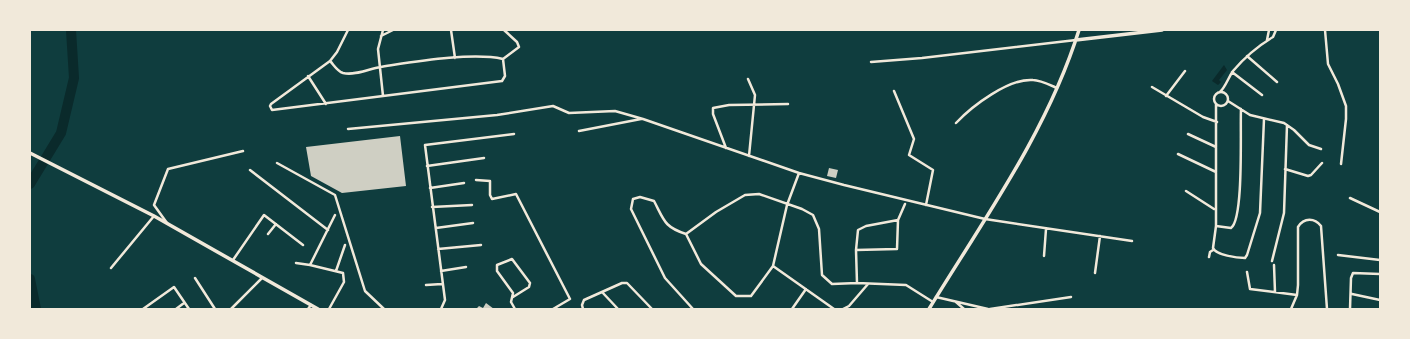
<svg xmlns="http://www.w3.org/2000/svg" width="1410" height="339" font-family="Ubuntu,sans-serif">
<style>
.water{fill:#0a2a2b}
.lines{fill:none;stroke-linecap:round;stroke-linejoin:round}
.river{stroke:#0a2a2b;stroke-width:10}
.building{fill:#cfcfc3}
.minor{stroke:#f1e9da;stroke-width:2.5}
.tertiary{stroke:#f1e9da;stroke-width:3.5}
</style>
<rect width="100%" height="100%" fill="#0f3d3e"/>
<path class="water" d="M1224,65L1227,70L1219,80L1221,82L1218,85L1212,81Z"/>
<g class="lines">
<path class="river" d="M30,184L61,133L74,78L71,30
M30,279L36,309"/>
</g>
<path class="building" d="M400,136L406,186L342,193L311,176L306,147Z
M829,168L838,170L836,178L827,176Z
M486,303L494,309H476L479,306L483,308Z"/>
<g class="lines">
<path class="minor" d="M348,30L337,52L330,61L271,104L270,106L272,110L502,81L505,76L503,59L519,47L517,42L504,30
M383,30L378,49L383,96
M451,30L455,58
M1325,30L1328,64L1338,84L1346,106V119L1341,164
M381,36L393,30
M1267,40L1269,30
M1247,56L1277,82
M330,61C334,65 337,71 343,73C354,76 369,69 380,67C414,62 471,52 503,59
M871,62L922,58L1076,40
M1232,72L1262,95
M308,76L326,104
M748,79L755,95L749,156
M1152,87L1203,117L1217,122
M894,91L914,139L909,155L933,170L926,205
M1220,92C1226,86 1228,78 1233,71C1244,58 1258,46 1273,37L1276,30
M1214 99a7 7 0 1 1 14 0a7 7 0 1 1-14 0Z
M1166,96L1185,71
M1228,101L1250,115L1284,123L1294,130L1309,145L1321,149
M1216,104V226L1213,248C1216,255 1237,258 1245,258L1247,255L1260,213L1264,119
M956,123C972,106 1009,78 1033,80C1040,80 1050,85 1057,88
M348,129L497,115L553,106L569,113L615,111L643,119L799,173L844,185L985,219L1132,241
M579,131L641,119
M1188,134L1216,147
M726,148L713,114V108L729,105L788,104
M1178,154L1216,172
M277,163L335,195L365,291L384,309
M427,166L484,158
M1285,169L1308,176L1311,175L1322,163
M250,170L328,230
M476,180L490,181V195L492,199L516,194L570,299L553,309
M430,188L464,183
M1186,191L1214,209
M1350,198L1380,212
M432,207L472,205
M167,223L154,205L168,169L243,151
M1216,226L1231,228C1244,219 1240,129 1241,109
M436,228L473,223
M268,234L276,224
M686,234L716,212L745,195L759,194L802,209L813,215L819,229L822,275L832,284L857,283L906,285L933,302
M438,249L481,245
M856,250L897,249L898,220L905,204
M1338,255L1380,260
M1044,256L1046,229
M1209,257L1210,252L1213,250
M233,260L264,215L303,245
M1272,261L1284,213L1287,125
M296,263L310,265
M1274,265L1275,292
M773,266L834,309
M111,268L154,216
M336,271L345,245
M441,271L466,267
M1247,272L1250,289L1297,295
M1095,273L1100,236
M195,278L215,309
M857,283L856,250L858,230L866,226L898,220
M426,285L442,284
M602,292L618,309
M1352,294L1380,300
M513,297L529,287L530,283L512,259L497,265V271L513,293L511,302L515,309
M936,297L988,309
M956,302L964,309
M143,309L174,287L189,309
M176,309L184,303
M231,309L262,278
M308,309L311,305
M329,309L344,282L343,273L310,265L335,215
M441,309L445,300L425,145L514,134
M583,309L582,305L584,300L622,283H627L652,309
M693,309L665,278L631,209L633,199L640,197L654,201C664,220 664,227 686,234L701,264L736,296H751L773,266L787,205L799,173
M792,309L806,289
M843,309L849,306L868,284
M990,309L1071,297
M1291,309L1297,295L1298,285V227C1304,217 1315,218 1321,226L1327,309
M1350,309L1351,278L1353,273L1380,274"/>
<path class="tertiary" d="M1076,40L1162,30
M30,153L154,216L318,309
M929,309C984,219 1047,132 1079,30"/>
</g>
<rect width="1410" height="339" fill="none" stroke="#f1e9da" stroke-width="62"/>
</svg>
